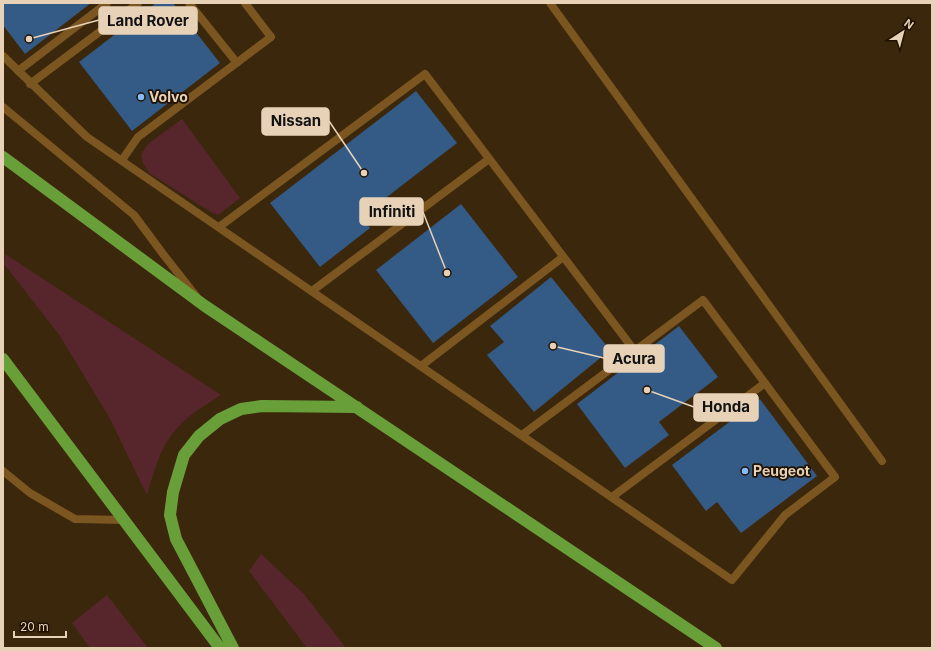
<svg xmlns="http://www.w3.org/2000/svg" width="935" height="651" font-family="Inter,sans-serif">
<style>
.green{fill:#57262d}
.building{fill:#345a86}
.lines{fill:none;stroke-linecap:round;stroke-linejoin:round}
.lane{stroke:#7b5621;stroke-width:8}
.highway{stroke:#699f39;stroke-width:12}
.poi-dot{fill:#85bbfb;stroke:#1f1000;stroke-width:1.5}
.labels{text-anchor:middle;stroke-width:3.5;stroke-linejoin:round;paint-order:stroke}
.poi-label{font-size:14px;font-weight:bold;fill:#e7d2b8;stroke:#1f1000;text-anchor:start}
.leader{fill:none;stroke:#e7d2b8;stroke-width:1.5}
.callout-dot{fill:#e7d2b8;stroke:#1f1000;stroke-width:1.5}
.callout{fill:#e7d2b8;stroke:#e7d2b8;stroke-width:1.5}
.callout-label{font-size:15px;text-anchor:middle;font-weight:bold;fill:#111}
</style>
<rect width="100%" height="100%" fill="#3b270b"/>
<path class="green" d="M182,119L240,198L218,215L211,212L149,173L143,163L141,154L148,144Z
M5,254L221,395C205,405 185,417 173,433C159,451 153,474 147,495L109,417L60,336L4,264Z
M261,554L304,594L346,648H307L249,571Z
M107,595L148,648H90L72,623Z"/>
<path class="building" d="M3,3H91L25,54L3,25Z
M156,3H173L220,63L132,131L79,62Z
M416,91L457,143L361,217L370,228L320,267L270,203Z
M461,204L518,277L433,343L376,270Z
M551,277L610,350L534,412L487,355L504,342L490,326Z
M679,326L718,377L659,422L669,435L625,468L577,404Z
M760,399L817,476L741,533L717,502L706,511L672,465Z"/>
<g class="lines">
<path class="lane" d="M189,3L237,63
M550,3L882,461
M3,56L87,137L732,580L785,515L835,477L703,300L522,435
M18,71L107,3
M30,84L138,3
M3,107L134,215L163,254L196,296
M122,160L138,137L271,37L245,3
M219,227L425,74L634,350
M312,291L489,159
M421,366L563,257
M3,471L30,493L75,519L124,520
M612,497L765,383"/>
<path class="highway" d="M3,157L205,306L716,648
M3,359L220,648
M233,648L176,539L170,515L173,492L184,455L199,436L220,419L241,409L262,406L357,407"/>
</g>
<g class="poi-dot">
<circle cx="141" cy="97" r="4"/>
<circle cx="745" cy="471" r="4"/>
</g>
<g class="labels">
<g class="poi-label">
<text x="149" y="102">Volvo</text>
<text x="753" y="476">Peugeot</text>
</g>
</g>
<path class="leader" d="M29 39L99 20M364 173L329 121M447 273L423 212M553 346L604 358M647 390L694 407"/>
<g class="callout-dot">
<circle cx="29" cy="39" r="4"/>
<circle cx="364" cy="173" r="4"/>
<circle cx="447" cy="273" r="4"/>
<circle cx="553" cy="346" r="4"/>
<circle cx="647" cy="390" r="4"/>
</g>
<g class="callout">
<rect x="99" y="7" width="98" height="27" rx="4"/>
<rect x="262" y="108" width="67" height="27" rx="4"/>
<rect x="360" y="198" width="63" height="27" rx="4"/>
<rect x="604" y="345" width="60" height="27" rx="4"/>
<rect x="694" y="394" width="64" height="27" rx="4"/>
</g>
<g class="callout-label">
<text x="148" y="26">Land Rover</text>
<text x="296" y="126">Nissan</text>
<text x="392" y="217">Infiniti</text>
<text x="634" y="364">Acura</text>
<text x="726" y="412">Honda</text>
</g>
<rect width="935" height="651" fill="none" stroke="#e7d2b8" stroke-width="8"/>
<g transform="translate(903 32) rotate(36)" stroke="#1f1000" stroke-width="3" paint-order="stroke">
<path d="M0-3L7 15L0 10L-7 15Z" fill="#e7d2b8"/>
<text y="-6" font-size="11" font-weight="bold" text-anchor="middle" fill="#e7d2b8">N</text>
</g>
<path d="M14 631v6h52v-6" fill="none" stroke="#e7d2b8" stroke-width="2"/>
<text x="20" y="631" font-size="12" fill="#e7d2b8" stroke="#1f1000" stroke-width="3" paint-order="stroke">20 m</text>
</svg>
